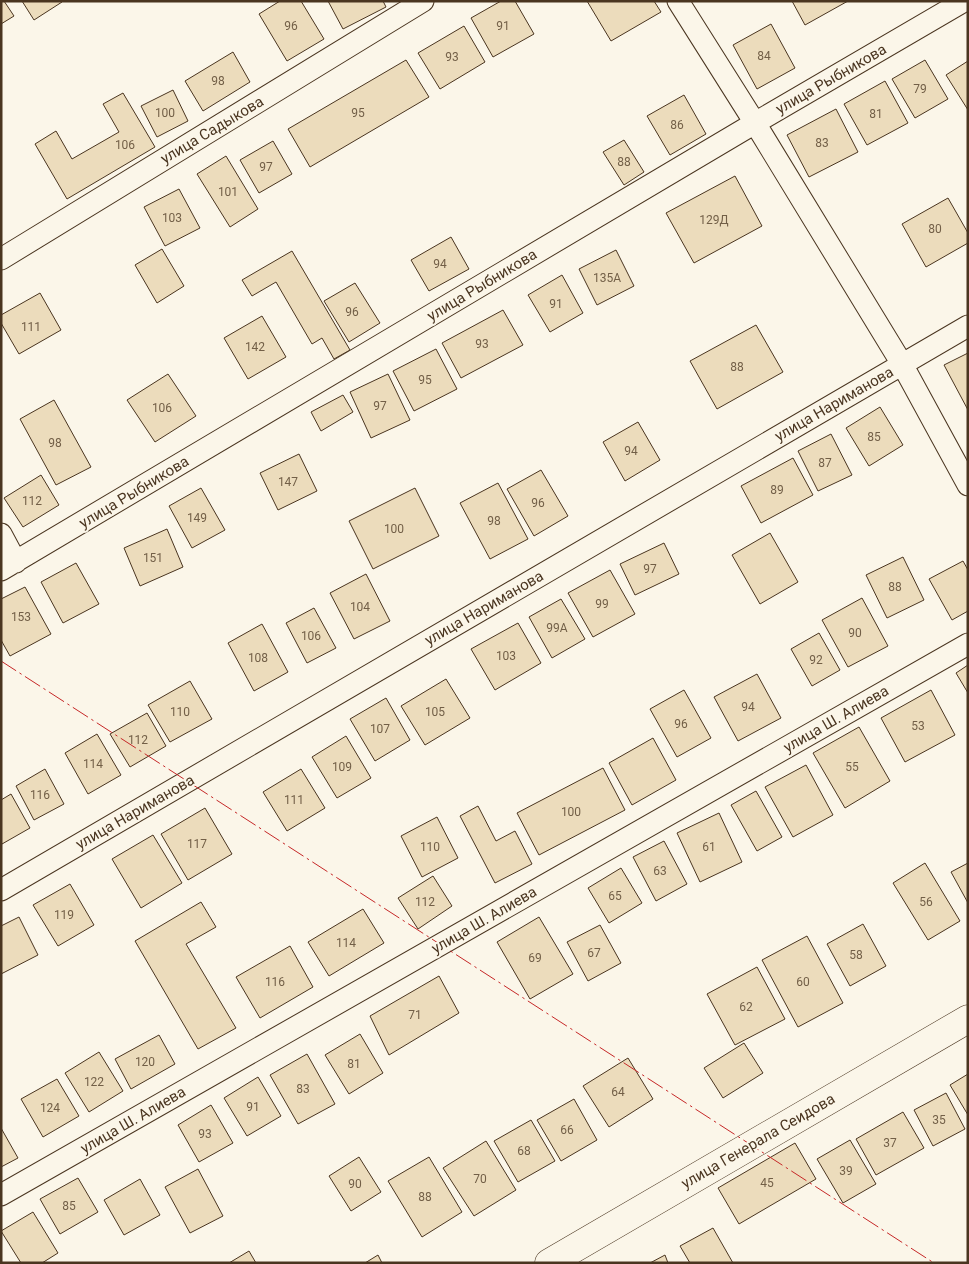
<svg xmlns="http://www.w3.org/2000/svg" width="969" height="1264" font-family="Roboto,sans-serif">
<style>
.building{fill:#ecdcbc;stroke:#4a3520}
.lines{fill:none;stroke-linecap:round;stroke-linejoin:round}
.street-casing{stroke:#4a3520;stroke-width:23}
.secondary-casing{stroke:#4a3520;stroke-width:29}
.street{stroke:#fbf6e9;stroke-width:21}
.secondary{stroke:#fbf6e9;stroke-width:28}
.power{stroke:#c62828;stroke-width:1;stroke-dasharray:18 4 2.5 4;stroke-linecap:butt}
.labels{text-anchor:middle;stroke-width:4;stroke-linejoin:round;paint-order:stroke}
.number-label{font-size:12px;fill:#725f47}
.street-label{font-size:15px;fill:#4a3520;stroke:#fbf6e9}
</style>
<rect width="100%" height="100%" fill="#fbf6e9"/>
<path class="building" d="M1,1H4L14,16L1,24Z
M22,1H61L62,2L34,20Z
M280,1H301L324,39L287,61L259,14Z
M328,1H383L386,7L343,29Z
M501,1H515L534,34L493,57L471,18Z
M587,1H654L661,12L611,41Z
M792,1H848L805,25Z
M771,24L795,68L757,89L733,45Z
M464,26L485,62L440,89L418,53Z
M233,52L250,82L203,111L185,81Z
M406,60L429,97L310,167L288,129Z
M925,60L948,99L915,118L892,79Z
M968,61V110L946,75Z
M885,81L908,123L867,145L844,104Z
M173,90L188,121L157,137L141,106Z
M123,93L155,147L67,199L35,144L56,131L72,159L119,132L103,104Z
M684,95L706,134L670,155L647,116Z
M836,109L858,152L809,177L787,135Z
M624,140L644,172L624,185L603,152Z
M273,141L292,174L259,193L240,160Z
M226,156L258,209L230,227L197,174Z
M735,176L762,226L694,263L666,213Z
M179,189L200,228L165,246L144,207Z
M948,198L968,233V243L926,267L902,224Z
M451,237L469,269L429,291L411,260Z
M162,249L184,286L157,303L135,265Z
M616,250L634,286L597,305L579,269Z
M292,251L350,350L334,359L322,338L312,344L276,282L252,296L242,280Z
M562,275L583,313L550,332L528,295Z
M355,283L380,323L349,342L324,301Z
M40,293L61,330L19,354L1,323V315Z
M503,310L523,345L461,378L442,343Z
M262,316L286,357L248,379L224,338Z
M756,325L783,372L717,409L690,361Z
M436,349L457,389L414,411L393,371Z
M968,353V410L944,365Z
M168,374L196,416L155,442L127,400Z
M388,374L410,420L371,438L350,392Z
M343,395L353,412L321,431L311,412Z
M54,400L91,467L56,485L20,419Z
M880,407L903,445L869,466L846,428Z
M638,422L660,460L625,481L603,442Z
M831,434L852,475L818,491L798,451Z
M299,454L317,491L278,510L260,473Z
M793,458L813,495L761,523L741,486Z
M541,470L568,516L534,536L507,489Z
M41,475L59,505L23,527L4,498Z
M498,483L528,539L490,559L460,503Z
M201,488L225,530L192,548L169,506Z
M415,488L439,536L373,569L349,521Z
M167,529L183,567L140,586L124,548Z
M770,533L798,582L760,604L732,555Z
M664,543L679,574L635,595L620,564Z
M903,557L924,600L887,618L866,575Z
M963,561L968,570V611L952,620L929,579Z
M76,563L99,604L63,623L41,582Z
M610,570L635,614L593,637L568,593Z
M366,574L390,621L354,639L330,593Z
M25,587L51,634L10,656L1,640V599Z
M862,598L888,646L848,667L822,620Z
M561,599L585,639L552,658L529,617Z
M314,608L336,648L307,663L286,623Z
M518,623L541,663L495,690L471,649Z
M262,624L288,672L254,691L228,643Z
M819,633L840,670L812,686L791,649Z
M968,665V693L956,673Z
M757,674L781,718L738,741L714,697Z
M446,679L470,718L425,745L401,706Z
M190,681L212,719L170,742L148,705Z
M684,690L711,738L677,757L650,709Z
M931,690L955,735L905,762L881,718Z
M386,698L410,740L375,761L350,719Z
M147,713L166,746L130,767L110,734Z
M859,727L890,781L845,808L813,753Z
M97,734L121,775L88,794L65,753Z
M346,736L371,778L337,798L312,757Z
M653,738L676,780L632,805L609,763Z
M806,765L833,815L793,837L765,787Z
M603,768L625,810L539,855L517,813Z
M45,769L64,804L34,820L16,786Z
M301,769L325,808L287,831L263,792Z
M756,791L782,837L757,851L731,805Z
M11,794L30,828L2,844L1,842V800Z
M478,806L496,841L515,831L532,864L495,883L460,816Z
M205,808L232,854L188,880L161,834Z
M719,813L742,862L700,882L677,833Z
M437,817L458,858L422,877L401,836Z
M153,835L182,883L141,908L112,859Z
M664,841L687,884L656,901L633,857Z
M925,863L960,921L928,940L893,883Z
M968,863V903L951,872Z
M621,868L642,903L609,923L588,888Z
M433,876L452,906L418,929L398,898Z
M70,884L94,925L58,946L33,905Z
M201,902L216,927L186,944L236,1028L198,1049L135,941Z
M363,909L384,943L329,976L308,942Z
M19,917L38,955L1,974V926Z
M539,917L573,974L530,999L497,942Z
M863,924L886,966L850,986L827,944Z
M600,925L621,963L588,981L567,942Z
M807,936L843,1003L798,1027L762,960Z
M290,946L313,987L260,1018L236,977Z
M757,967L785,1019L735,1045L707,994Z
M439,976L459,1013L389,1055L370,1016Z
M360,1034L383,1073L349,1094L325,1055Z
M159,1035L175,1064L131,1089L115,1059Z
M744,1043L763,1073L723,1098L704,1068Z
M99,1052L123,1091L89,1112L65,1073Z
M307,1054L335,1104L298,1124L270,1075Z
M628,1058L653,1099L609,1127L583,1086Z
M968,1074V1115L950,1085Z
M258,1077L281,1116L247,1136L224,1098Z
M57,1079L79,1116L43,1137L21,1099Z
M946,1093L965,1129L933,1146L914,1110Z
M574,1099L597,1140L561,1161L537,1120Z
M211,1105L233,1143L199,1162L178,1125Z
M903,1112L924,1148L876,1175L856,1139Z
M531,1120L555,1161L518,1182L494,1141Z
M1,1128L18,1158L1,1167Z
M850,1140L876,1184L843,1203L817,1159Z
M486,1141L516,1190L474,1216L443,1168Z
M795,1143L816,1179L739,1224L718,1188Z
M359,1157L381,1192L351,1211L329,1176Z
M429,1157L462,1212L422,1237L388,1181Z
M198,1169L223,1216L190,1233L165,1187Z
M78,1178L98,1212L60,1234L40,1199Z
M140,1179L160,1215L124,1235L104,1200Z
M33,1212L58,1253L42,1263H21L1,1231Z
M713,1228L733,1263H690L680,1246Z
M249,1251L256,1263H229Z
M378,1255L382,1263H365Z
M665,1255L668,1263H650Z"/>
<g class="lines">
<g class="street-casing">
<path id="street" d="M678,1L755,123L902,364L968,485
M1,259L423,1
M1,534L16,562
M1,570L755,123L964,1
M1,890L968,326
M1,1195L968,644"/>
</g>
<g class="secondary-casing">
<path id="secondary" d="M549,1263L968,1019"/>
</g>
<use href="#street" class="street"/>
<use href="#secondary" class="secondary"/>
<path class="power" d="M1,661L934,1263"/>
</g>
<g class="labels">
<g class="number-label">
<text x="291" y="30">96</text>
<text x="503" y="30">91</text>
<text x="764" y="60">84</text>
<text x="452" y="61">93</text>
<text x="218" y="85">98</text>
<text x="920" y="93">79</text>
<text x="165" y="117">100</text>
<text x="358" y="117">95</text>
<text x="876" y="118">81</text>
<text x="677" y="129">86</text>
<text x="822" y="147">83</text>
<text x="125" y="149">106</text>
<text x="624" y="166">88</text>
<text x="266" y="171">97</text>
<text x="228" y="196">101</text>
<text x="172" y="222">103</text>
<text x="714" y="224">129Д</text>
<text x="935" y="233">80</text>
<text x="440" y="268">94</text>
<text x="607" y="282">135А</text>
<text x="556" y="308">91</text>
<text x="352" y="316">96</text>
<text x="31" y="331">111</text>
<text x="482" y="348">93</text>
<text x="255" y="351">142</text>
<text x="737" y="371">88</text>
<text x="425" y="384">95</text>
<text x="380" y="410">97</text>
<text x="162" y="412">106</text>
<text x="874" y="441">85</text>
<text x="55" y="447">98</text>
<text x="631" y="455">94</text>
<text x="825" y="467">87</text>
<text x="288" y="486">147</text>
<text x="777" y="494">89</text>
<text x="32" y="505">112</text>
<text x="538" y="507">96</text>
<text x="197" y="522">149</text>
<text x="494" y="525">98</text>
<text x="394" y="533">100</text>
<text x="153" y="562">151</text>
<text x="650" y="573">97</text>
<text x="895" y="591">88</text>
<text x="602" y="608">99</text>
<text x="360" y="611">104</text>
<text x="21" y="621">153</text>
<text x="557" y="632">99А</text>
<text x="855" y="637">90</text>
<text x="311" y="640">106</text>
<text x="506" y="660">103</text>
<text x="258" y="662">108</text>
<text x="816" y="664">92</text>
<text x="748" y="711">94</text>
<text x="180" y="716">110</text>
<text x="435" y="716">105</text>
<text x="681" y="728">96</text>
<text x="918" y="730">53</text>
<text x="380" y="733">107</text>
<text x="138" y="744">112</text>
<text x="93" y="768">114</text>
<text x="342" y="771">109</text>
<text x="852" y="771">55</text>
<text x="40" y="799">116</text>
<text x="294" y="804">111</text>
<text x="571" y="816">100</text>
<text x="197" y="848">117</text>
<text x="430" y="851">110</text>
<text x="709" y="851">61</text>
<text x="660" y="875">63</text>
<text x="615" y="900">65</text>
<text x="425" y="906">112</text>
<text x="926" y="906">56</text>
<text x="64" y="919">119</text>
<text x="346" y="947">114</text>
<text x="594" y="957">67</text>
<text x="856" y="959">58</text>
<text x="535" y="962">69</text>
<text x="275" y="986">116</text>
<text x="803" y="986">60</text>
<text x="746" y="1011">62</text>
<text x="415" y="1019">71</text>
<text x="145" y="1066">120</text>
<text x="354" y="1068">81</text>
<text x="94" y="1086">122</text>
<text x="303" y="1093">83</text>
<text x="618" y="1096">64</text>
<text x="253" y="1111">91</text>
<text x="50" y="1112">124</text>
<text x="939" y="1124">35</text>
<text x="567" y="1134">66</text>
<text x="205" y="1138">93</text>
<text x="890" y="1147">37</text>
<text x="524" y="1155">68</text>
<text x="846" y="1175">39</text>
<text x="480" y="1183">70</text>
<text x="767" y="1187">45</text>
<text x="355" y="1188">90</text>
<text x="425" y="1201">88</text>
<text x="69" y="1210">85</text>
</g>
<g class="street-label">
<text transform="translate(831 79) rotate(-30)" y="5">улица Рыбникова</text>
<text transform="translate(212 130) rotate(-31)" y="5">улица Садыкова</text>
<text transform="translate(482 285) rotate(-31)" y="5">улица Рыбникова</text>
<text transform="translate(834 404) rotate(-30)" y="5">улица Нариманова</text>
<text transform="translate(134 492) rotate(-31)" y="5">улица Рыбникова</text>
<text transform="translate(484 608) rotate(-30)" y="5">улица Нариманова</text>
<text transform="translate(836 719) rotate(-30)" y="5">улица Ш. Алиева</text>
<text transform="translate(135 812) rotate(-30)" y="5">улица Нариманова</text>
<text transform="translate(484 920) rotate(-30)" y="5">улица Ш. Алиева</text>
<text transform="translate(133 1120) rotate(-30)" y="5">улица Ш. Алиева</text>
<text transform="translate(758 1141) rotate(-30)" y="5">улица Генерала Сеидова</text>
</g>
</g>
<rect width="969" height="1264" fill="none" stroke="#4a3520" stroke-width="5"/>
</svg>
